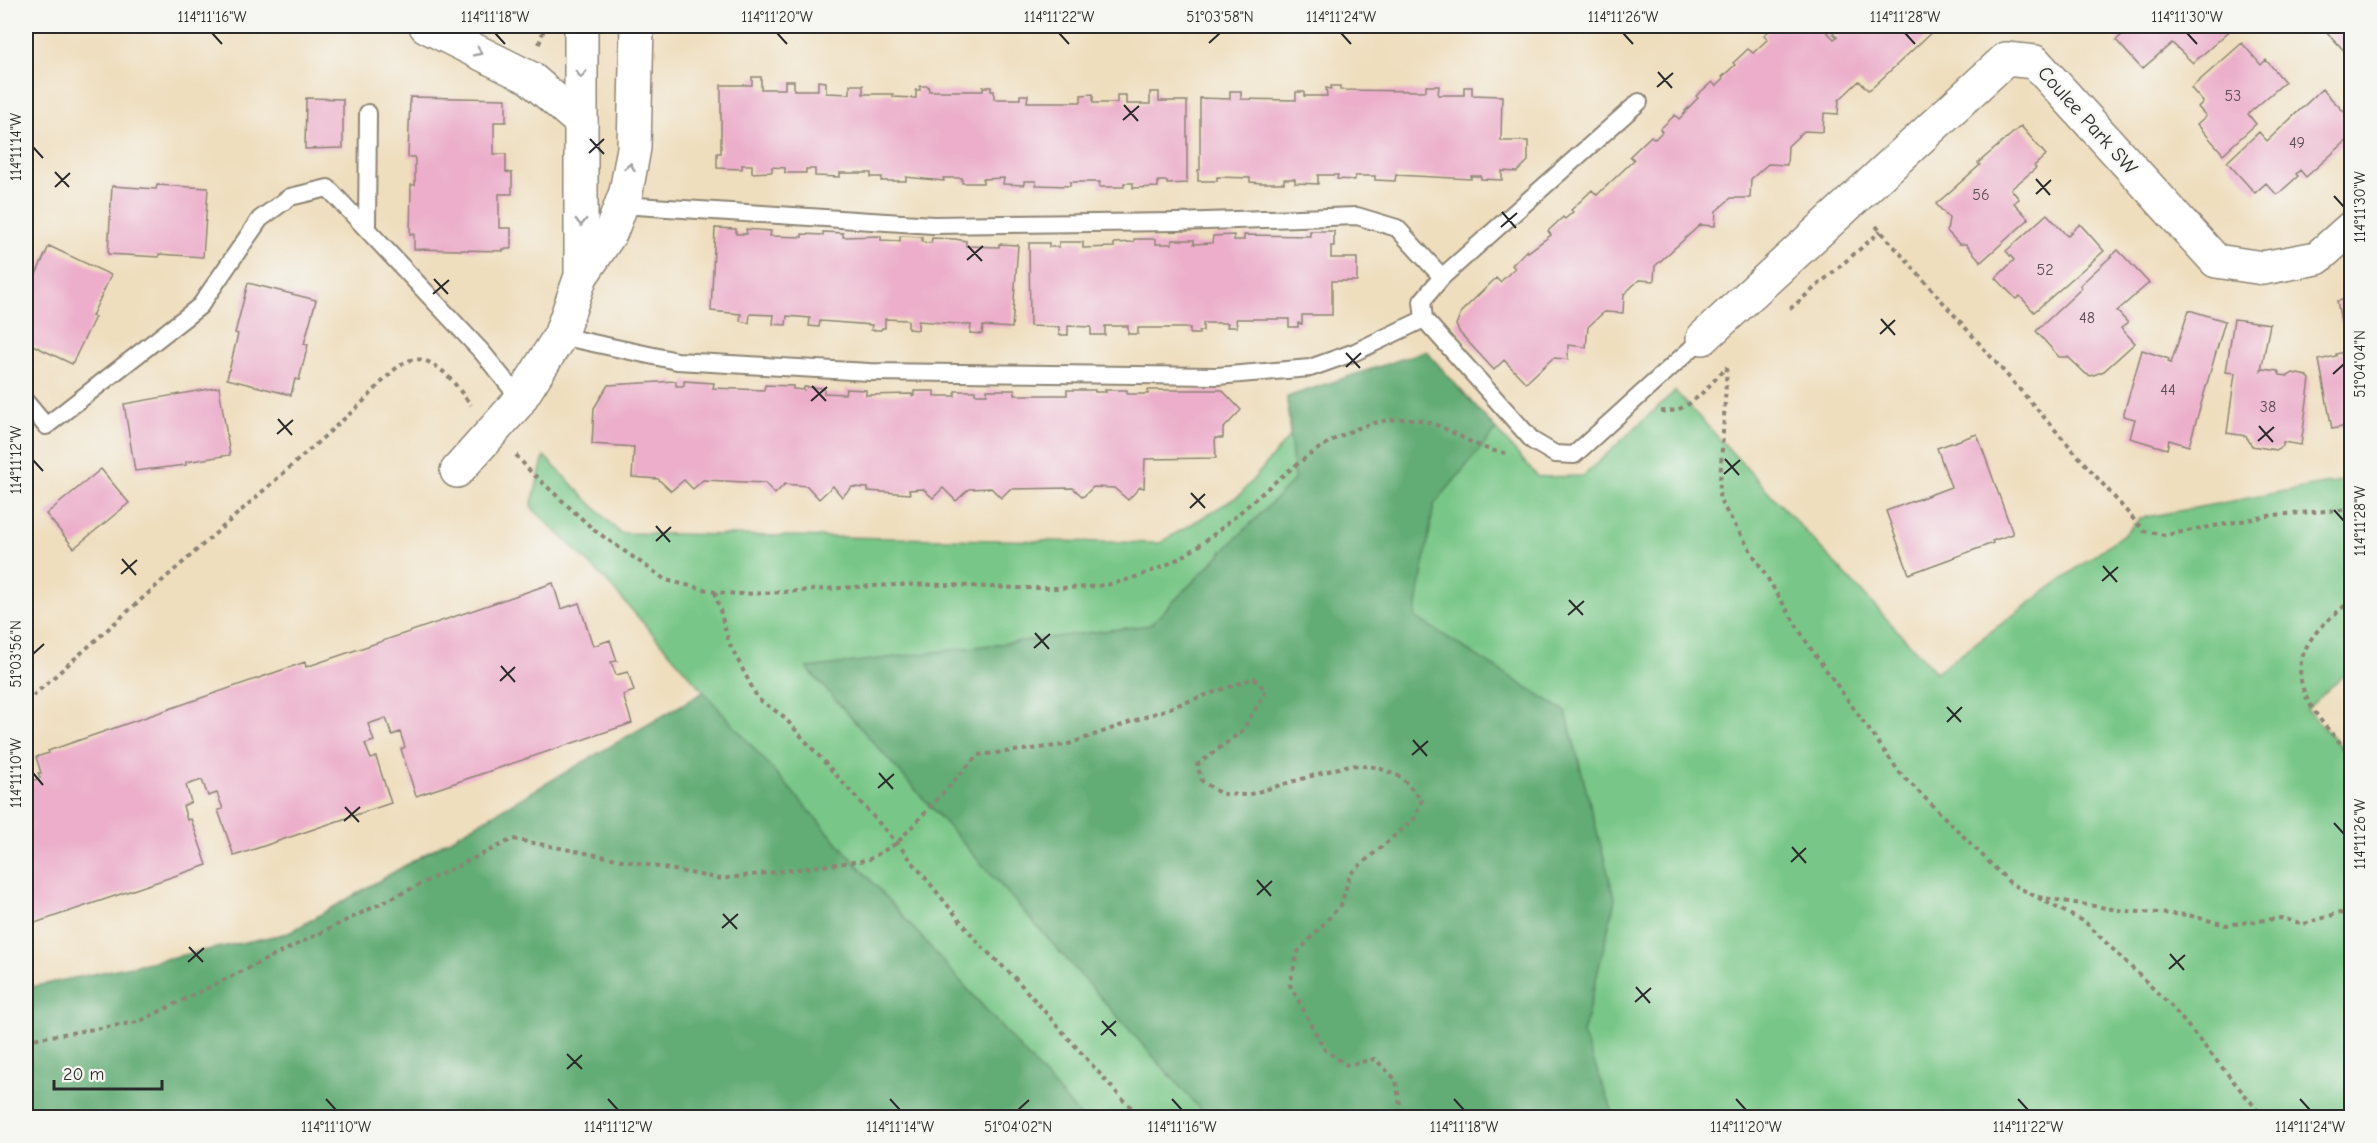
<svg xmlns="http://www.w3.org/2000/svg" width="2377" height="1143" font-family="'Comic Neue',sans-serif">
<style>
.green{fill:#79c788;stroke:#52795a;stroke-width:1.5}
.forest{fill:#62ac74;stroke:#466c50;stroke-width:1.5}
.building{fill:#ecaeca}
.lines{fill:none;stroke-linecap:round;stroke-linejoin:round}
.lane-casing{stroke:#8d8474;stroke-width:20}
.street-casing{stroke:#8d8474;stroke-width:36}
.secondary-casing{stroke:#8d8474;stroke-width:36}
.path{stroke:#8d8474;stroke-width:4;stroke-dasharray:4.5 4.5;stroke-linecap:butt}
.lane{stroke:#fff;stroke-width:16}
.street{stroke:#fff;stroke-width:33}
.secondary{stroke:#fff;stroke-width:33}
.oneway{stroke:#a0a0a0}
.ticks{fill:none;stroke:#2b2b2b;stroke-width:2}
.labels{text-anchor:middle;stroke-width:4.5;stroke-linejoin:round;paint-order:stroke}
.number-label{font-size:16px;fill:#5b4c53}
.street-label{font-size:20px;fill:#2b2b2b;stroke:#f6f6f2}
.neatline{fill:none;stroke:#2b2b2b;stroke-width:2}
.ticks-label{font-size:15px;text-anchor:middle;fill:#2b2b2b}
</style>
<rect width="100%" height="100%" fill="#f6f6f2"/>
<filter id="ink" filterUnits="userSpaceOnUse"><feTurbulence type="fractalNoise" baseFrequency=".0167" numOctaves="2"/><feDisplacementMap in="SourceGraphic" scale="12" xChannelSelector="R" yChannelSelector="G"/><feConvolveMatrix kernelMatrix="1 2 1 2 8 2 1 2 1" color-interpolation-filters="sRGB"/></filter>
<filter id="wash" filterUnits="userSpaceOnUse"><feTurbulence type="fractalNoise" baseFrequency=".008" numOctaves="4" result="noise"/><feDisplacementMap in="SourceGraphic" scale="24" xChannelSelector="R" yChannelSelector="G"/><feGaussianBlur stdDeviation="1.35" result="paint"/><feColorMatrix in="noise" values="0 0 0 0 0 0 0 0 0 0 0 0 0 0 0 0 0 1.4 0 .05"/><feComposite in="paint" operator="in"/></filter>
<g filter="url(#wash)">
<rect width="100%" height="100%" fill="#efdebe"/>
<path class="green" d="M1426,351L1538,477L1583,476L1675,391L1936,672L2126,532L2141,518L2351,479V668L2307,709L2351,758V1117H26V988L289,933L704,692L601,575L531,507L544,456L620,533L1160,543L1240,495L1290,436L1287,397Z"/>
<path class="forest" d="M1426,351L1496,430L1434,505L1415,617L1566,712L1615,900L1583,1034L1615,1117H1207L807,668L1150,625L1294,480L1287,397Z
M704,692L1081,1117H26V988L289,933Z"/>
<g id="blocks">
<path class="building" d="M1775,26H1821L1834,39L1837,37L1833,33L1841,26H1932L1935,29L1872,88L1868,90L1859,81L1839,100L1838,114L1824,113L1823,132L1804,131L1788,146L1787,165L1768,164L1751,179L1750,198H1731L1716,211L1715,226L1700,225L1655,266L1654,281L1639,280L1624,294L1623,313L1604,312L1588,327L1586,347L1568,345V359L1553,358L1526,383L1504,360L1494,370L1460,333L1456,325L1461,312L1496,278L1500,282L1515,268L1512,265L1527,250L1528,252L1551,235L1548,231L1563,217L1565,219L1573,212L1571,210L1592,190L1597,195L1634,160L1630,156L1651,136L1655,139L1662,132L1660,129L1675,115L1679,119L1686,112L1685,111L1698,98L1696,96L1712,82L1716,86L1723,79L1722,77L1735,65L1733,63L1748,49L1753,53L1768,39L1764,35Z
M2133,26H2235L2193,63L2172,43L2142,69L2116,40Z
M2330,26H2352V59L2325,30Z
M2242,43L2261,65L2266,60L2285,82L2248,114L2256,124L2223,154L2197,124L2206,116L2198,107L2203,102L2191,88Z
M752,77H761V89H785V81H794V90H818V81L826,82V93L850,94V85H863V94H893V97L916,98V90H920V86H928L929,91H983V87H991V91H994V99H1020V95H1028L1027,102H1081V95L1093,94V103H1117V95H1126V104H1150V92H1159V101H1187V183L1167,184V181H1158V187L1133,188V183H1124V187H1099L1100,182H1070V186L1036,185V181H1024V185L1003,184L1004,178L983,179V183H962V178H943L944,181L906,177V181H881L882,177H871V173H840V177L815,176V169H806V173H785V168L772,167V172L752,173V165H742V169L717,168V153H721V85H752Z
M1331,86H1340V90L1426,91V86H1439L1438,95H1464V87H1472V95L1502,96L1501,141H1528V161L1517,172L1502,171V180L1481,179V176H1471V179L1396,175L1395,181L1375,180V176H1355V180L1337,179L1338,175H1318V184L1295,183V179H1284V183H1261L1250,182V178L1217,177V181H1198V170H1200V98L1230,99V91H1241V99L1296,100V92H1304V96H1327L1326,88L1331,89Z
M2322,89L2352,120V136L2306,177L2300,170L2296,174L2298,176L2277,195L2266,183L2255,193L2227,162L2259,132L2267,141Z
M410,97L506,99V122H494V154H506V172L512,173V194H499V228H511V249H503V251L414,249V234L410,235L411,185H415V157H408Z
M306,98L343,99V148L305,149Z
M2021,126L2046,155L2034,166L2036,168L2011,189L2019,199L2014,203L2029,219L1981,262L1966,244H1959L1947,231L1949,218L1936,204L1980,165L1978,163Z
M157,185L208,188L203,257L159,254V257L108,254L112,186L156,189Z
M2047,214L2067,236L2080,224L2104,251L2034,312L2020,296L2016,299L1996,278L2014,260L2006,251Z
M715,228L736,229V234H747L746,229L771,231L770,236L802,237V234L823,235V232L843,233V237L881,236V240L900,241V236L922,237V242L931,243L932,238L955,239L966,241V246L999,247V244L1018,245L1012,328L983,326L982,334L970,333L971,325L918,321V330L908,329V320L885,319V328H882L881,330H871L872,325L820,321L819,327L809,326L810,318L787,316L786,325L773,324L774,315L750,314L749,323L740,321L741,314L711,311Z
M1310,231H1334V246H1331V258H1357V281H1332V315H1302V324L1298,323V327H1289V319H1236L1237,327H1227L1228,323H1203V331H1199V334H1190V328H1138V334H1128V326H1105V335H1091V327L1068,326V335H1059V327L1030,326L1029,243H1049V247H1059V242H1083V248L1114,247V243L1134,242V239H1156V244H1172V240H1194V244L1212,243L1213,236L1234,235V240H1244V235L1310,236Z
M49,246L111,275L92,316L95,317L72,364L26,342V304L30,295L27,294Z
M2118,250L2149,283L2117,311L2128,323L2121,328L2135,343L2104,371L2091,376L2086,374L2068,357H2059L2036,331L2082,288L2080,285Z
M248,283L316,300L304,344L308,345L299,380L295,379L291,395L227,379L238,334L235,333Z
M2352,298V425L2332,429L2319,360L2336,356V354L2347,351L2337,301Z
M2189,310L2225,321L2189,446L2169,440L2167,449L2130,438L2135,419L2123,416L2142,350L2169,359L2168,362L2171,363Z
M2234,319L2270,324L2261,371L2263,369L2278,371L2280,375L2288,376L2293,373L2307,376L2310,379L2301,445L2283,442V446L2276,450L2252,446L2246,436L2227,433L2235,373L2226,372Z
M676,381V386H684V381L714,383L713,388L764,390L765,385L793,386V389L804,390V387L824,388V393L845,394L846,389L866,390V395L912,394V396H914V391H934V396H955V391H975V394H987V390H1015V395H1067V390H1095V392H1106L1105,390H1127V394H1148V390H1222L1241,410L1223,429V438H1215L1216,458L1145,459L1144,488L1140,487L1128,500L1114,488L1093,487L1083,497L1073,488L1010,489L1001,498L991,488L969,489L956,501L943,488L933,498L923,489L909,490L910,494L868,491V488L852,487L842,497L833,486L819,499L807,486L785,484L775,494L765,483L703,480L693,489L684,480L671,491L658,479L632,477L634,447L592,444L594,408L608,385Z
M219,387L230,455L186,462V465L135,471L124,404Z
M1977,434L2013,534L1992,541L1993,543L1909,574L1886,511L1951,487L1937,448Z
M101,469L129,503L74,548L46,514Z
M553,583L561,609L579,603L593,646L610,640L617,661L611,662L616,675L628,672L634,691L623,695L632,723L416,796L401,749L405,747L400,732L392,735L386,718L368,724L374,741L365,744L371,759L376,757L391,803L234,856L218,810L223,809L217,793L208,796L202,780L186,785L191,802L183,806L187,820L191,819L207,865L26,926V783L40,778L38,773H41L36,757L49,753L48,751L305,662L306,667Z"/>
</g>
</g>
<g filter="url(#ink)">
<use href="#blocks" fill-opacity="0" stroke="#8d8474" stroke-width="1.5"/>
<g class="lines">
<g class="lane-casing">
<path id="lane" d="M1639,102L1442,277L1422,301L1424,319L1533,441L1555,454L1574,455L1703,338
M621,205L933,225L1177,222L1357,216L1397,228L1442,277
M367,227L368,113
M560,336L677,361L869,372L1217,376L1310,368L1355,352L1424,319
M26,402L46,426L200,306L260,219L290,197L328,188L482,352L520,399"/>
</g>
<g class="street-casing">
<path id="street" d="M581,276V26
M1703,338L2006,59L2035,62L2216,261L2263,268L2317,258L2352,227
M457,471L517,404L560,336L581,276L611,232L626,192L634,148L637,26"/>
</g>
<g class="secondary-casing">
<path id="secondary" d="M426,26L530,78L581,122"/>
</g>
<path class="path" d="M539,44L544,29
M1876,226L2144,531L2165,535L2274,515L2352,509
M1790,309L1881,231
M1727,367L1719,499L1809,646L1900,773L2010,883L2086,923L2172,1007L2264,1118
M1661,411C1689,415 1709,384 1727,367
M516,455L529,470L594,530L666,580L715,592L737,594C792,593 846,586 901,585C949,583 998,589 1046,588C1072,588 1098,588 1123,581C1149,573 1175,563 1197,547C1261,502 1326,416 1410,419C1445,420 1474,452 1508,453
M715,592L729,643L758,699L783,716L897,843L980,945L1015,978L1124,1101L1143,1118
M2352,600C2341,609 2329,618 2320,628C2274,678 2318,718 2352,756
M26,702L353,411C362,403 371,394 379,385C399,365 412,347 441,370C452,378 462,394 471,405
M2038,897L2125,911L2188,915L2226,925L2281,918L2304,924L2339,913L2352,915
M26,1040L138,1022L513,839L721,879L868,860L897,843L978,755L1066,745L1254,678L1266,691L1242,731L1197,765L1202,781L1221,794L1247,795L1349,765L1376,767L1401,777L1422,800L1414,819L1350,874L1341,905L1297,953L1290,985L1325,1050L1347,1065L1375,1059L1396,1080L1402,1118"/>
<use href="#lane" class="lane"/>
<use href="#street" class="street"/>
<use href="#secondary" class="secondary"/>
</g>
<defs><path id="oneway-chevron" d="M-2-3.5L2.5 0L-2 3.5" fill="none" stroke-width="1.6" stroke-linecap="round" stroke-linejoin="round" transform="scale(1.5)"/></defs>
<g class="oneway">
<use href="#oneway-chevron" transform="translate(478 52) rotate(27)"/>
<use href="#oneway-chevron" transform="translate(581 74) rotate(90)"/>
<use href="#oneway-chevron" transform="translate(630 167) rotate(-79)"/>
<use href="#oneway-chevron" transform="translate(581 222) rotate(90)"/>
</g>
</g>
<path class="ticks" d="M212,33L222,44M495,33L505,44M777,33L787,44M1059,33L1069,44M1341,33L1351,44M1623,33L1633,44M1905,33L1915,44M2187,33L2197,44M1209,43L1220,33M1658,72L1672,88M1657,87L1673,73M1124,105L1138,121M1123,120L1139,106M590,139L604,154M33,147L43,158M589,153L604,139M55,172L69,187M2036,179L2050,195M55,187L70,173M2036,194L2051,180M2334,196L2344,207M1502,212L1516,228M1501,227L1517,213M968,246L982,261M967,260L983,246M434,279L448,294M433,294L449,280M1881,319L1895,335M1880,334L1895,320M1346,353L1360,368M1346,367L1361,353M2333,374L2344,364M812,386L826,401M811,401L827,387M278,419L292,435M2259,426L2273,442M277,434L293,420M2258,441L2274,427M1725,459L1739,475M33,460L43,471M1724,474L1740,460M1191,493L1205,508M1190,508L1205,494M2334,510L2344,521M656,526L670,542M656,541L671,527M122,559L136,575M2103,566L2117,582M121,574L137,560M2102,581L2118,567M1569,600L1583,615M1568,615L1584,601M1035,633L1049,649M1034,648L1050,634M33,654L44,644M501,666L515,682M500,681L515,667M1947,707L1961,722M1947,722L1962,707M1413,740L1427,756M1412,755L1428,741M33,773L43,785M879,773L893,789M878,788L894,774M345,807L359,822M344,821L360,807M2334,823L2344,834M1792,847L1806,863M1791,862L1806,848M1257,880L1271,896M1257,895L1272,881M723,914L737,929M722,928L738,914M189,947L203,962M2170,954L2184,970M188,962L204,948M2169,969L2185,955M1636,987L1650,1003M1635,1002L1651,988M1102,1021L1116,1036M1101,1035L1116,1021M567,1054L582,1069M567,1069L582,1055M326,1099L336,1110M608,1099L618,1110M890,1099L900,1110M1172,1099L1182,1110M1454,1099L1464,1110M1736,1099L1746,1110M2018,1099L2028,1110M2300,1099L2310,1110M1018,1110L1029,1100"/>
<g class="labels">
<g class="number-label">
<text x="2233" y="101">53</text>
<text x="2297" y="148">49</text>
<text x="1981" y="200">56</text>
<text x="2045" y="275">52</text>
<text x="2087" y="323">48</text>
<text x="2168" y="395">44</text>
<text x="2268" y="412">38</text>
</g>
<g class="street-label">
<text transform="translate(2088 120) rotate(48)" y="7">Coulee Park SW</text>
</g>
</g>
<rect width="2377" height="1143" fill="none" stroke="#f6f6f2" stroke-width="66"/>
<path d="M54 1080v9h108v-9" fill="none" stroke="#2b2b2b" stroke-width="3"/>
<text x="63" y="1080" font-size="18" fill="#2b2b2b" stroke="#f6f6f2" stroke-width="4.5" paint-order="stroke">20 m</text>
<rect x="33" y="33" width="2311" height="1077" class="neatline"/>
<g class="ticks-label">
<text x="212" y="22">114°11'16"W</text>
<text x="495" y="22">114°11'18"W</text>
<text x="777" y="22">114°11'20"W</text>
<text x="1059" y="22">114°11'22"W</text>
<text x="1220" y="22">51°03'58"N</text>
<text x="1341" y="22">114°11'24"W</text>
<text x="1623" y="22">114°11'26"W</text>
<text x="1905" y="22">114°11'28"W</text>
<text x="2187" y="22">114°11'30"W</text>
<text transform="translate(16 147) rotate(-90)" y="5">114°11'14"W</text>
<text transform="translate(2360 207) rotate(-90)" y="5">114°11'30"W</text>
<text transform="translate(2360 364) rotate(-90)" y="5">51°04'04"N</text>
<text transform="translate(16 460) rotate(-90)" y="5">114°11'12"W</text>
<text transform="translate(2360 521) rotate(-90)" y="5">114°11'28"W</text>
<text transform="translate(16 654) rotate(-90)" y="5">51°03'56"N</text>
<text transform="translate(16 773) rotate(-90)" y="5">114°11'10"W</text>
<text transform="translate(2360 834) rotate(-90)" y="5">114°11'26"W</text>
<text x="336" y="1132">114°11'10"W</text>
<text x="618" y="1132">114°11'12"W</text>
<text x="900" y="1132">114°11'14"W</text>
<text x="1018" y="1132">51°04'02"N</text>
<text x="1182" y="1132">114°11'16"W</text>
<text x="1464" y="1132">114°11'18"W</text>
<text x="1746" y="1132">114°11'20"W</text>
<text x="2028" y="1132">114°11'22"W</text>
<text x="2310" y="1132">114°11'24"W</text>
</g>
</svg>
